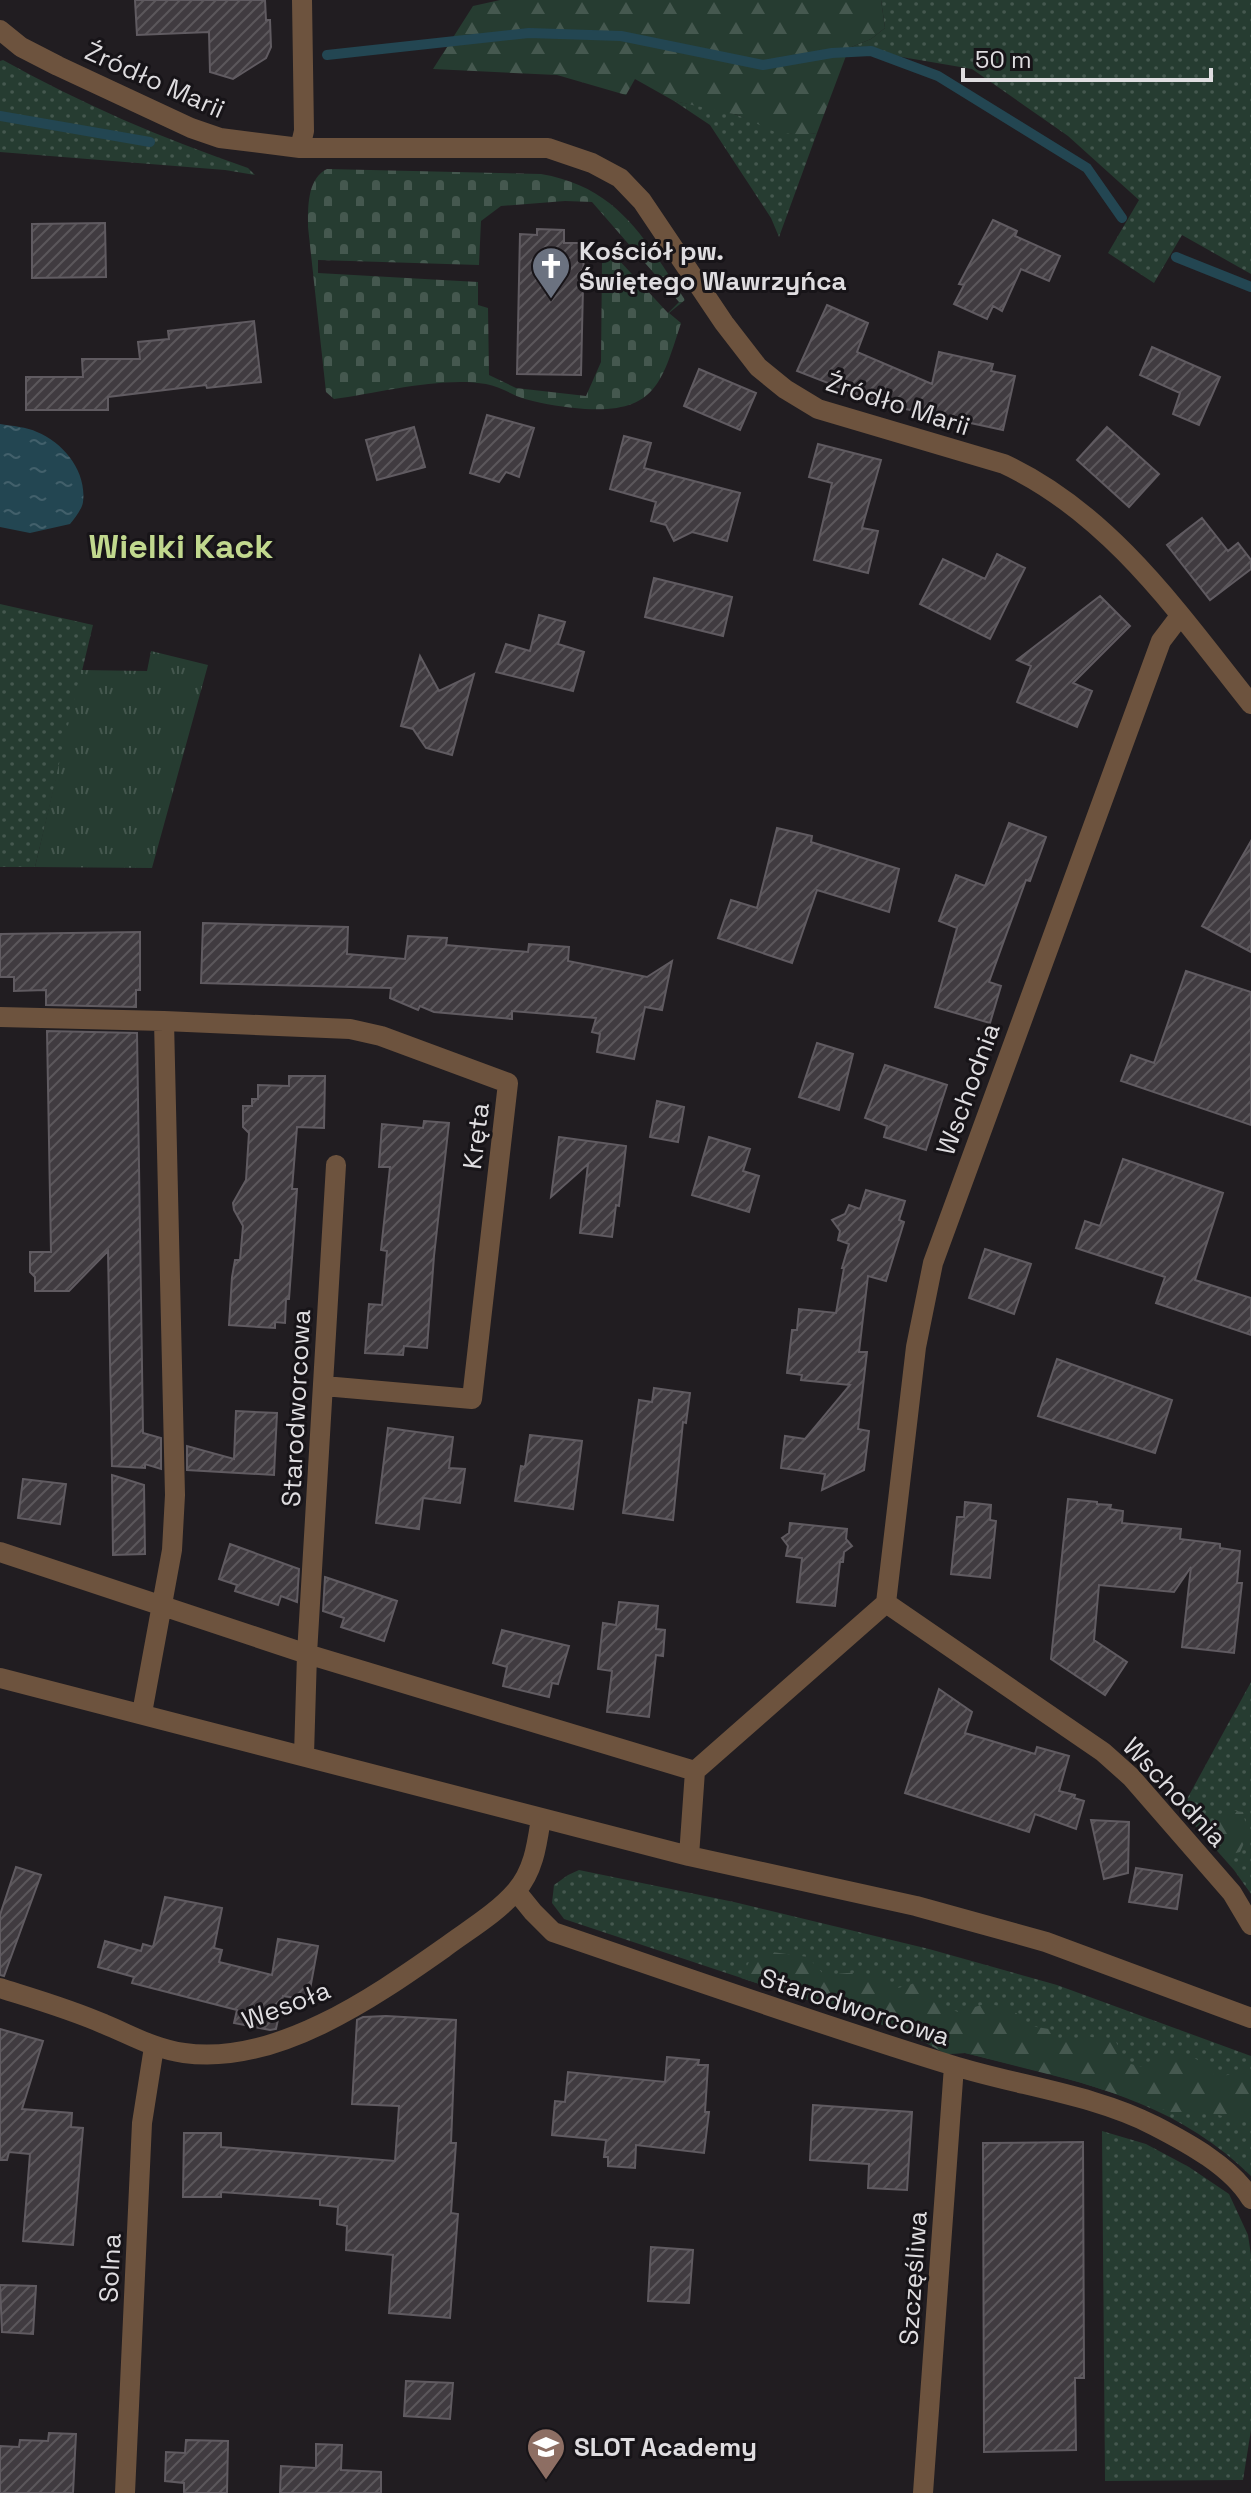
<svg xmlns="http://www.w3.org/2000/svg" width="1251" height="2493" font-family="'Space Grotesk',sans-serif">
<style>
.grass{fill:url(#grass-dots)}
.forest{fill:url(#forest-firs)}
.cemetery{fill:url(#cemetery-stones);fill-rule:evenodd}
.park{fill:url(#park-tufts)}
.water{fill:url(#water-ripples)}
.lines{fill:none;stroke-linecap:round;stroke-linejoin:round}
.stream{stroke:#234652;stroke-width:10}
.building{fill:url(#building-hatch);stroke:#605b61;stroke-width:2}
.street{stroke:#6d533e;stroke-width:20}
.labels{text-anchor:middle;stroke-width:6;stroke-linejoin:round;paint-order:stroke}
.street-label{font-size:26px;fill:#dfdde0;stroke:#171418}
.poi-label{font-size:26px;font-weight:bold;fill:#dfdde0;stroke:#171418;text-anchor:start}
.district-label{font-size:34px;font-weight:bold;fill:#c1d88e;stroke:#171418}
</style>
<defs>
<pattern id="grass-dots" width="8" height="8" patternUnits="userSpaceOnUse" patternTransform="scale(2)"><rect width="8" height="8" fill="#263c31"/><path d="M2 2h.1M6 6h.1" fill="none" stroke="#45584f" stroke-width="1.8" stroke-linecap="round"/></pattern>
<pattern id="forest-firs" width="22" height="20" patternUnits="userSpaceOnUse" patternTransform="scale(2)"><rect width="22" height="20" fill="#263c31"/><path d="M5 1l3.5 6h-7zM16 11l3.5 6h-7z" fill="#45584f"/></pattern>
<pattern id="cemetery-stones" width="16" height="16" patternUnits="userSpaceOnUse" patternTransform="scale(2)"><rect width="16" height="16" fill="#263c31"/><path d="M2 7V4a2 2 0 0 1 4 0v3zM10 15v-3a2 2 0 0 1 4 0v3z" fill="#45584f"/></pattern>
<pattern id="park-tufts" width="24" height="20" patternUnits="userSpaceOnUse" patternTransform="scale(2)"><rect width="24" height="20" fill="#263c31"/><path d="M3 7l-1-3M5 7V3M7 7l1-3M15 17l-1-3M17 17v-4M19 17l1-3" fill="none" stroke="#45584f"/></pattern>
<pattern id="water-ripples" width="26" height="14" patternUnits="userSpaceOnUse" patternTransform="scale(2)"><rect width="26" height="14" fill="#234652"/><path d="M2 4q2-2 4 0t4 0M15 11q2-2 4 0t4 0" fill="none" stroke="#42606b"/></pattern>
<pattern id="building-hatch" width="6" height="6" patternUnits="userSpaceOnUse" patternTransform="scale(2)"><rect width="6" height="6" fill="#403b40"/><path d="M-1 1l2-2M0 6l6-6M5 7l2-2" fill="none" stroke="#5b575b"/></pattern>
</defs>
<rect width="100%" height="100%" fill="#211d21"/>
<path class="grass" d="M881,0H1251V274L1182,235L1154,283L1108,253L1139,200L1068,136L972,69L849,48L871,39L885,28Z
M3,60C81,104 164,139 248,168L255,175L225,170L0,152V61Z
M674,101C694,105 716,108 737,115C769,125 780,138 817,133L779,237L771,218L710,125Z
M0,604L93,625L35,867H0Z
M1251,1682V1894L1234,1870L1181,1810Z
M579,1870L734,1902L929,1949L1057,1985L1251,2056V2176C1172,2097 1069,2079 965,2053L946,2054L910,2034L564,1919L552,1903L554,1885L568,1875Z
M1102,2131L1146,2144L1189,2167L1229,2194L1248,2235L1251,2255V2430L1243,2480L1105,2481Z"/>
<path class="forest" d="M500,0H881L885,28L871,39L849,48L817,133L802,135L775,132L738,115L674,101L635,79L626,95L557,75L433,69L473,6Z
M1228,1810L1243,1812L1248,1834L1240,1852L1227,1855L1220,1845L1218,1823Z
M772,1952L808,1957L825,1976C852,1971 876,1970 898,1988L915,1983L935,2003L958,2012L988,2003L1014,2011L1030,2026L1049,2029L1061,2041L1086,2036L1116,2042L1127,2063L1143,2067C1174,2050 1192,2048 1216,2077L1251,2071V2117L1243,2121L1206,2112H1171L1079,2082L965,2053L946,2054L910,2034L741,1978L749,1962Z"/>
<path class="cemetery" d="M327,169L541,174C618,187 645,239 685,300L669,313L681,323C662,382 656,413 585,409C564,407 546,405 525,399C512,395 499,386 486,384C443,376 378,393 334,399L326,392L308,227C308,207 307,179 327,169ZM565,201L592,202L679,302L668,313L617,258L602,260L601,362L586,396L516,388L489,375L488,308L478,305V282L318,273V260L479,265L481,221L501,206Z"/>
<path class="park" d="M151,651L208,665L152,868L35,867L81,670L147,671Z"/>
<path class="water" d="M0,424C12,426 27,427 37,432C64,443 87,472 83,502C82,509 75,518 70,524L30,533L0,527Z"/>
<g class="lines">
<path class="stream" d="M327,55L529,33L621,36L763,65L832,53L871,51L938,76L1087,168L1122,218
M0,116L150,142
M1176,257L1251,287"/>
</g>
<path class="building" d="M135,0H265L266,20H270L271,47L266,58L233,79L210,72L209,32L137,35Z
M993,220L1017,231L1015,236L1060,256L1049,281L1021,269L1002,311L993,306L987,319L954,304L964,285L959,284Z
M105,223L106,277L32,278V224Z
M537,229L564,230V243H584L581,375L517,374L520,234L537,235Z
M827,305L868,323L857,352L932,384L939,352L993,364L991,371L1015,376L1003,430L901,408L900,411L797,371Z
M254,321L261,382L207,388L206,385L108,397V410H26V377H83L82,359H140L138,342L169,339L168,331Z
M1152,347L1220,377L1199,425L1173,414L1180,393L1140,375Z
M699,369L756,393L740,430L684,406Z
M487,415L534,428L519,477L506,472L499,482L470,473Z
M414,427L425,467L377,480L366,440Z
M1107,427L1159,474L1129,507L1077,460Z
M624,436L651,443L644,468L740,493L727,541L692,532L674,541L666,525L651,521L656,502L610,489Z
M818,444L881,460L862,528L878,531L868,573L814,560L832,483L809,477Z
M1202,518L1228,551L1238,543L1251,560V569L1210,600L1167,545Z
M997,554L1025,568L990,639L920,604L943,559L985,579Z
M654,578L732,597L723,636L645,617Z
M1100,596L1130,626L1073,683L1092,691L1077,727L1017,702L1031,666L1017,660Z
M539,615L565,622L558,644L584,652L573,691L496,672L506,644L530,651Z
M420,656L439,691L474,674L452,755L426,748L413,729L401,726Z
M1009,823L1046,837L1030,881L1026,880L989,982L1001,986L990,1023L935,1007L957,928L939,921L956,875L985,886Z
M777,828L812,836L811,842L899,869L889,912L817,890L792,963L718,938L731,900L757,908Z
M1251,841V952L1202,926Z
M203,923L348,927L347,954L405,959L408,936L447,938L446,945L528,952L529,944L569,947L568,961L647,977L672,961L662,1010L645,1007L634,1059L597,1052L600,1034L592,1032L596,1018L512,1011V1019L434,1012L420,1006L418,1010L390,998L391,988L201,983Z
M140,932V990H136V1007L46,1005V990L14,991V977H0V934Z
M1186,971L1251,992V1125L1121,1081L1131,1055L1154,1063Z
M47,1031L137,1033L143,1433L161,1438V1469L145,1464V1468L112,1466L108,1251L69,1291H35V1277L30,1272V1252H51Z
M817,1043L853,1054L839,1110L799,1097Z
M885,1065L947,1085L926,1150L884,1137L887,1126L865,1118Z
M289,1076H325L324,1128L297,1127L292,1189H297L289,1299H286L285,1323L275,1322V1328L229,1325L232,1277L235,1260H240L243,1226L234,1210L233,1203L246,1180L249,1133L243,1127V1106H252V1099H258V1085L289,1086Z
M657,1101L684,1107L678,1142L650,1137Z
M424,1121L449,1123L434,1256L427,1348L404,1346L403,1355L365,1353L369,1304L382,1305L387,1251L381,1250L390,1167H379L382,1124L423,1128Z
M559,1137L626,1146L619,1206L616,1205L612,1237L580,1233L588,1164L551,1197Z
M709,1137L750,1149L743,1171L759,1176L749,1212L692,1195Z
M1123,1159L1223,1193L1195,1280L1251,1298V1335L1156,1303L1165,1277L1076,1248L1085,1221L1100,1226Z
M866,1190L905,1201L899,1220L904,1222L886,1281L868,1276L859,1352H867L858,1429L869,1431L864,1470L822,1490L825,1474L781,1468L785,1436L805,1439L850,1385L801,1380L802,1375L787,1373L792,1330H797L799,1309L836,1313L844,1268H842L849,1244L838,1240L840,1231L832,1220L845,1214L849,1205L860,1209Z
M985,1249L1031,1264L1014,1314L969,1298Z
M1057,1359L1172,1400L1155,1453L1038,1416Z
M654,1388L690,1393L686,1423L683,1422L673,1520L623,1513L639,1400L652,1402Z
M236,1411L277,1413L274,1475L187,1470V1446L234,1459Z
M388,1428L453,1437L449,1468L465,1469L460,1503L423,1498L419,1529L376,1523Z
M530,1435L582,1441L573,1509L515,1501L521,1466L525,1467Z
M112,1475L144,1485L145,1554L113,1555Z
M23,1479L66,1484L60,1524L18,1518Z
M1068,1499L1097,1502V1504L1111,1505L1110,1509L1123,1511L1122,1523L1181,1529L1180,1539L1220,1544V1548L1240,1551L1237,1583H1242L1234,1653L1182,1647L1191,1567L1174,1592L1099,1585L1094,1640L1127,1662L1105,1695L1051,1659Z
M965,1502L991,1505L990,1520L996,1521L990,1578L951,1574L957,1517H964Z
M790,1523L847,1529L846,1539L852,1546L844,1552L843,1562H840L835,1606L797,1602L802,1558L786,1556L788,1546L782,1538L789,1533Z
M230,1544L299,1569L297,1602L281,1596L278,1605L235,1591L237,1585L219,1579Z
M325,1577L397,1601L384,1641L341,1627L344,1618L323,1611Z
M619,1602L658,1606L656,1629L665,1630L663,1656L656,1655L649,1717L607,1712L612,1671L598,1669L603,1623L616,1625Z
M502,1630L569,1646L558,1684L552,1683L549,1697L503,1686L507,1667L493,1663Z
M939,1689L972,1712L965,1733L1035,1754L1037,1747L1069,1756L1059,1791L1075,1795L1074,1798L1084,1801L1076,1829L1035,1814L1029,1832L905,1793Z
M1091,1820L1129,1822L1128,1873L1104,1879Z
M16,1867L41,1875L4,1976L0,1975V1915Z
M1136,1868L1182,1875L1177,1909L1129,1902Z
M165,1897L222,1908L214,1948L222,1950L219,1962L272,1975L278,1939L318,1946L308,2000L283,1996L276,2029L270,2030L234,2023L237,2010L132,1983L134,1977L98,1967L105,1941L141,1951L143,1944L153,1947Z
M386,2016L456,2020L451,2143H456L451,2213L458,2214L450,2318L389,2313L393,2255L346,2250L347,2226L337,2224L338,2207L320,2205V2199L221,2192V2197H183L184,2133H221V2147L395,2161L399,2106L352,2104L357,2020L363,2017Z
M0,2029L43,2041L22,2109L72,2113L71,2127L83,2128L73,2245L23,2241L30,2154L9,2152L7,2160H0Z
M667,2057L699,2060L698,2065H708L705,2112H709L704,2153L636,2145L635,2168L608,2166V2157H604L606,2140L552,2135L555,2101L565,2102L568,2072L665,2082Z
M813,2105L912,2112L907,2190L868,2188L869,2164L810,2160Z
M1083,2142L1084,2378H1075L1076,2450L984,2452L983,2143Z
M651,2247L693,2250L689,2303L648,2301Z
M0,2285L36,2286L33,2334L2,2332Z
M406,2381L453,2383L450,2419L404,2416Z
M49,2433L76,2434L73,2493H0V2446L19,2447L20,2440L48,2441Z
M186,2440L228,2441L227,2493H184V2483L165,2481L166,2452L185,2453Z
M316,2444L342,2445L341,2470L381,2472V2493H280L281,2466L316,2468Z"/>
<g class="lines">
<path class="street" d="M0,30L21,47L58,66L191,128L220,138L300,148H548L592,163L620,178L642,201L724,323L758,367L785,389L818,409L1004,464C1110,513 1180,615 1251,704
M300,148L304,131L302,0
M0,1017L164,1021L175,1495L172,1550L142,1713
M164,1021L350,1029L381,1036L508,1083L472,1399L324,1386
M0,1552L307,1654L695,1771
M886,1603L1103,1752L1131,1777L1232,1893L1251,1925
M0,1678L689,1856L916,1906L1046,1942L1251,2018
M304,1755L307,1654L336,1165
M695,1771L886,1603L916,1347L933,1263L1161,641L1180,616
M689,1856L695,1771
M516,1891L533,1912L553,1932C685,1977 818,2024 951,2065C1018,2086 1093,2094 1155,2126C1188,2143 1232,2167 1251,2199
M0,1988C35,1999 70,2009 104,2024C131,2035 154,2049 184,2053C275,2066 373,1998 444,1948C468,1930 496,1914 516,1891C534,1870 537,1844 541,1818
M125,2493L142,2123L154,2047
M923,2493L954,2066"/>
</g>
<defs>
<g id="church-pin" transform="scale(2)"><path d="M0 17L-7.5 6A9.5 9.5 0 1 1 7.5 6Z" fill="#6b7280" stroke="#171418"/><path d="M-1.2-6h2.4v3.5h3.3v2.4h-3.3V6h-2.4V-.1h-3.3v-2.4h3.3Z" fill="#fff"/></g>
<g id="school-pin" transform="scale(2)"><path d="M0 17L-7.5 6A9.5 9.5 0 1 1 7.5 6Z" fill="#8d6e63" stroke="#171418"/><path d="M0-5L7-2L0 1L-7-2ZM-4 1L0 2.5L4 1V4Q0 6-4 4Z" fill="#fff"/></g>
</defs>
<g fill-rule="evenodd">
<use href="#church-pin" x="551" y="266"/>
<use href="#school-pin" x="546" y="2447"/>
</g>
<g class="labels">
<g class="street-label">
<text transform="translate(155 80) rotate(24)" y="9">Źródło Marii</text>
<text transform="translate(898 404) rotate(18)" y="9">Źródło Marii</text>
<text transform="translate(968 1089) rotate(-70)" y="9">Wschodnia</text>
<text transform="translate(476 1136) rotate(-83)" y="9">Kręta</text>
<text transform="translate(296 1408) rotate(-87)" y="9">Starodworcowa</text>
<text transform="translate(1175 1792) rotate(47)" y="9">Wschodnia</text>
<text transform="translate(286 2005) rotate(-21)" y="9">Wesoła</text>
<text transform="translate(855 2007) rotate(18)" y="9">Starodworcowa</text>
<text transform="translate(110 2268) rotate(-87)" y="9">Solna</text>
<text transform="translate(913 2278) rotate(-86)" y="9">Szczęśliwa</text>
</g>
<g class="poi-label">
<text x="579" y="260">Kościół pw.<tspan x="579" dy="30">Świętego Wawrzyńca</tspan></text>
<text x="574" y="2456">SLOT Academy</text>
</g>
<g class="district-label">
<text x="181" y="558">Wielki Kack</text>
</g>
</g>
<path d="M963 68v12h248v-12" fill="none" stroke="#dfdde0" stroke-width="4"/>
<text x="975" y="68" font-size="24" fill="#dfdde0" stroke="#171418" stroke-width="6" paint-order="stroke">50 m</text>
</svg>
